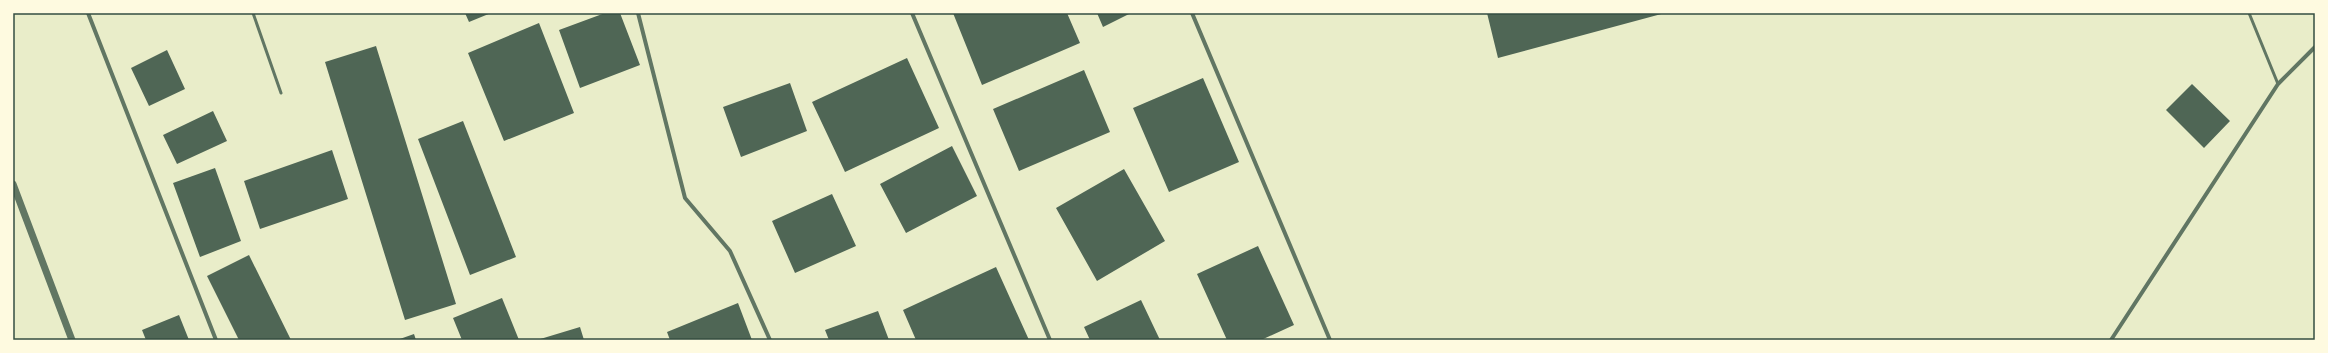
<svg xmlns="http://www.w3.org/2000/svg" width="2328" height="353" viewBox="0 0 2328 353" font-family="Jost,sans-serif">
	<rect width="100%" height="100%" fill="#e9edc9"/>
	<path fill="#4f6655" d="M465,13h26l-22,9z
		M605,13h15l20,52 -60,23 -21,-58z
		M953,13h114l13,30 -98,42z
		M1097,13h34l-28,14z
		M1487,13h178l-167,45z
		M539,23l35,90 -70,28 -36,-88z
		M376,46l80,258 -51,16 -80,-258z
		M167,50l18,39 -36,17 -18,-38z
		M907,58l32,70 -94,44 -33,-70z
		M1084,70l26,62 -91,39 -26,-62z
		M1203,78l36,84 -70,30 -36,-84z
		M790,83l17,48 -66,26 -18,-50z
		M2192,84l38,37 -26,27 -38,-38z
		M213,111l14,30 -50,23 -14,-29z
		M463,121l53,136 -46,18 -52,-136z
		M952,146l25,50 -71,37 -26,-49z
		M332,150l16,49 -88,30 -16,-48z
		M215,168l26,73 -41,16 -27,-74z
		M1124,169l41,72 -68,40 -41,-73z
		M832,194l24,52 -61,27 -23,-52z
		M1258,246l36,79 -33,15h-34l-30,-66z
		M249,255l42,85h-52l-32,-64z
		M996,267l33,73h-113l-13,-30z
		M502,298l17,42h-57l-9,-22z
		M1141,300l19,40h-70l-6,-13z
		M738,303l14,37h-82l-3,-8z
		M878,311l11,29h-60l-4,-10z
		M179,315l10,25h-43l-4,-10z
		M580,327l4,13h-47z
		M414,334l2,6h-19z"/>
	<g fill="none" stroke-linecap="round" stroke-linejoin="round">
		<path stroke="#617663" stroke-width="3" d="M253,13l28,80
			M2249,13l29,71"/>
		<path stroke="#617663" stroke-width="4" d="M88,13l128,327
			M638,13l47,185 45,53 40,89
			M912,13l138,327
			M1192,13l138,327
			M2111,340l167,-256 37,-37"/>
		<path stroke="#617663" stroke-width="7" d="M13,184l59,156"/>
	</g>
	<rect width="2328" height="353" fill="none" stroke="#fefae0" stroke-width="28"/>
	<rect x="14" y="14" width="2300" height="325" fill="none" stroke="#344e41" stroke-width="1.5"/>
</svg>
